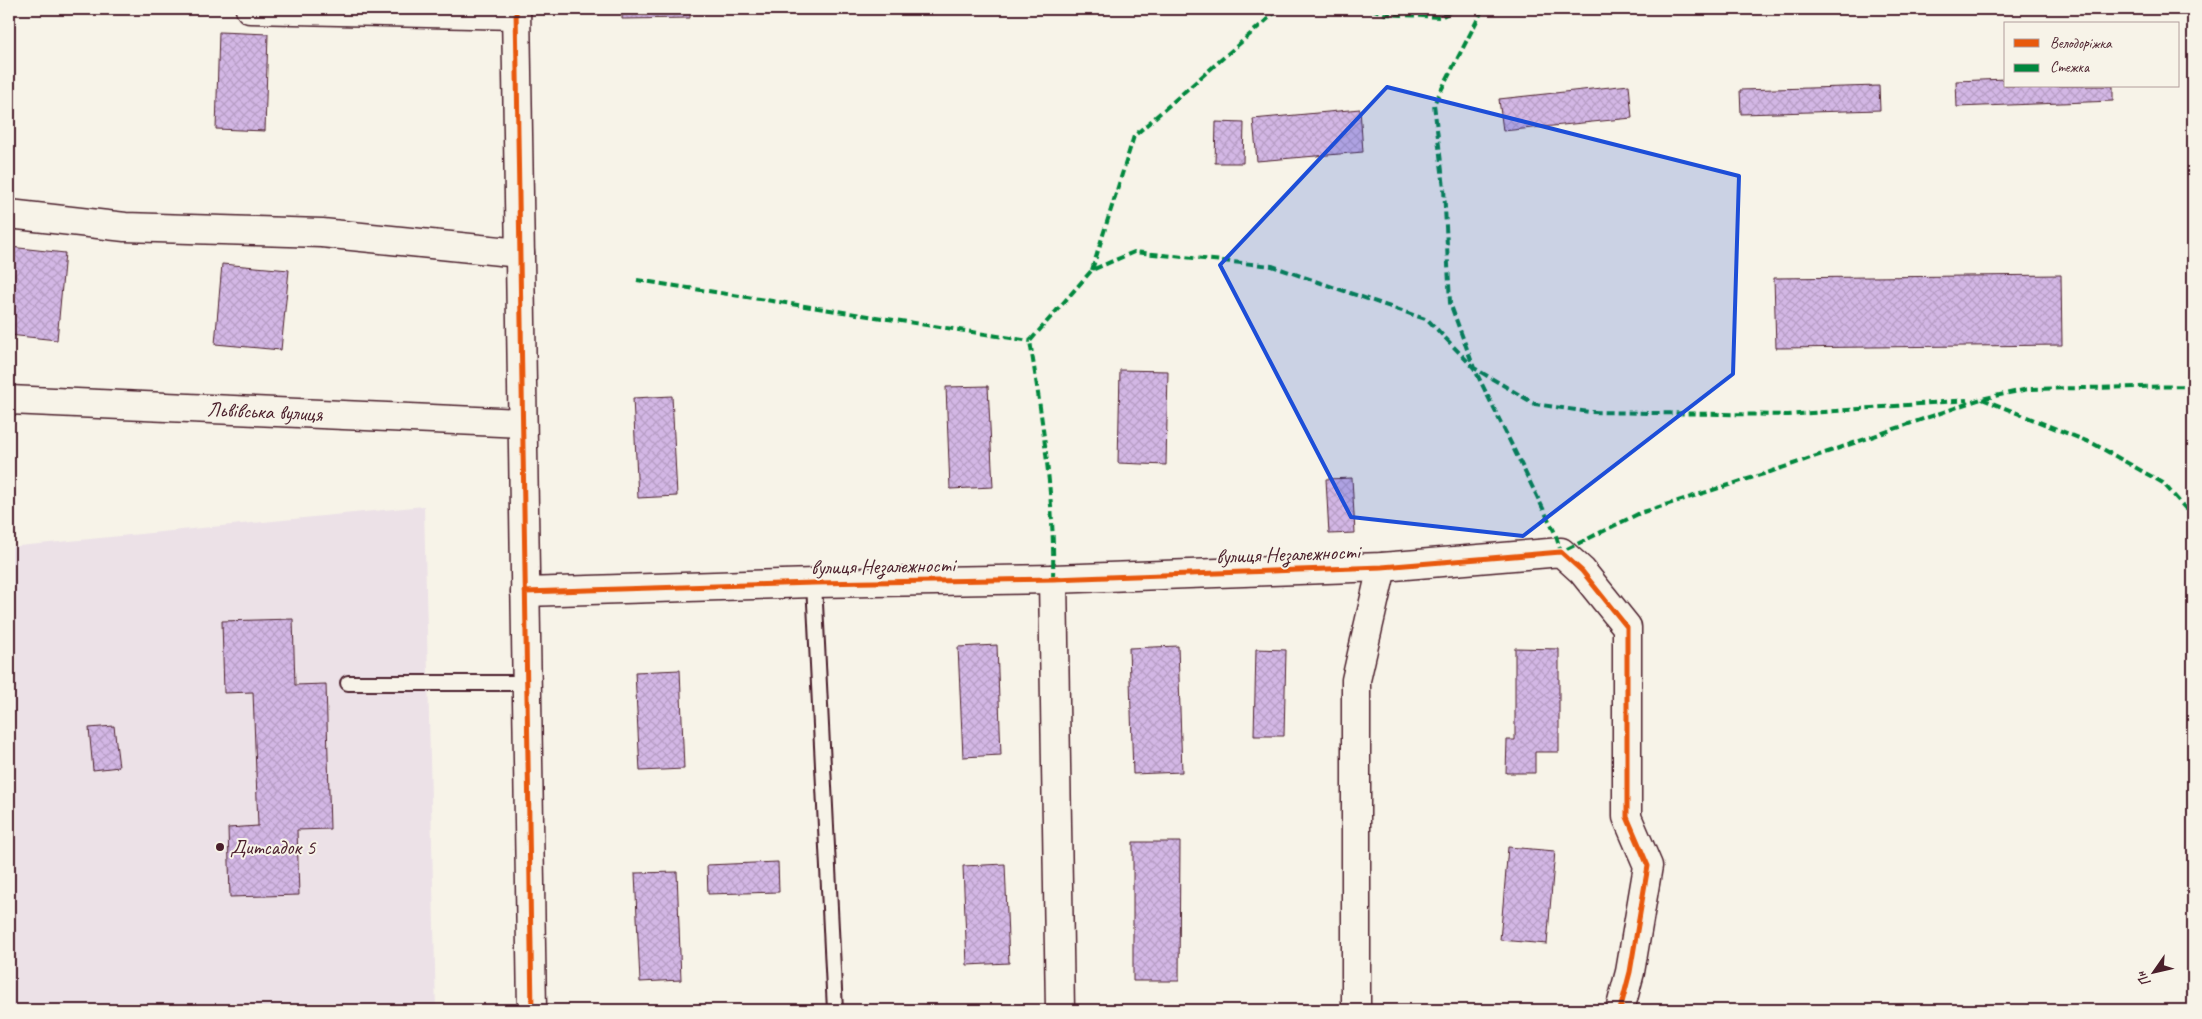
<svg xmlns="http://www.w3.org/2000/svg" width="2202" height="1019" viewBox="0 0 2202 1019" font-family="Caveat,sans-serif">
	<defs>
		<pattern id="building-cross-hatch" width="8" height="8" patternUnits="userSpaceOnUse" patternTransform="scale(1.25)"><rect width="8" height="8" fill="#d3b7e5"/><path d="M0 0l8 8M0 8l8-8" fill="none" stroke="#b79dc5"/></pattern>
	</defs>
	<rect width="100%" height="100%" fill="#f7f3e8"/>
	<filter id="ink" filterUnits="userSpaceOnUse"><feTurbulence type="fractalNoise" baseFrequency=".02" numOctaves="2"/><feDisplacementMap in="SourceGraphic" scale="10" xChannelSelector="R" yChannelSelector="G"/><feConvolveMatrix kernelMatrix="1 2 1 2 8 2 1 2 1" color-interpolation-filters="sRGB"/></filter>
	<g filter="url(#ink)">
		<path fill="#ece1e7" d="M424,506l12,504h-427v-463z"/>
		<path fill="url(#building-cross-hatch)" stroke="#4a1f2b" d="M622,9h68v9l-68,1z
			M219,32l49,2 -3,97 -49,-2z
			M2006,79v7h107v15l-156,6 -1,-26z
			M1629,85l3,33 -129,13 -4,-32z
			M1879,86l1,24 -139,4 -1,-24z
			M1360,109l3,43 -106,9 -4,-42z
			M1216,122l28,1 -1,40h-28z
			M10,247l55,6 -8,87 -48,-5z
			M222,264l67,6 -8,80 -66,-6z
			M2061,275l1,70 -286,3 -2,-70z
			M1120,370l48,1 -2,94 -48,-2z
			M988,386l5,101 -43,2 -4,-102z
			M672,396l5,100 -39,2 -5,-100z
			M1352,478l3,55 -26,1 -3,-55z
			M293,619l2,66 31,-1 4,145 -33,1 2,65 -69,2 -2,-69 30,-2 -5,-134 -29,1 -2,-72z
			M997,645l4,110 -38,2 -5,-110z
			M1178,646l4,126 -49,2 -4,-126z
			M1515,648l44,1v103h-24v21h-29l1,-33h8z
			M1256,649l30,1 -2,86h-30z
			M680,670l4,99 -44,2 -5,-99z
			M114,726l5,41 -26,3 -4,-42z
			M1133,842h47l-1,139h-46z
			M1508,847l47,4 -8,93 -47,-4z
			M778,862l1,30 -71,2 -1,-29z
			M1005,864l4,99 -42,2 -4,-99z
			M677,872l4,108 -41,2 -5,-109z"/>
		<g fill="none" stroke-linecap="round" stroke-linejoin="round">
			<defs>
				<path id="lane" d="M814,583l21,427
					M348,683h179"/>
				<g id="street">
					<path d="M250,9l266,6"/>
					<path d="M516,9l16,1001"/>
					<path d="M9,214l116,13 197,6 198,20"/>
					<path id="s1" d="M9,400l513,23"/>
					<path d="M1053,579l7,431"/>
					<path d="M525,592l289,-9 239,-4 329,-12 179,-15 21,19 45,56v190l21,49 -18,106 -10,38"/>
					<path d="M1356,1008v-328l26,-113"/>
				</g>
			</defs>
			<use href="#lane" stroke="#4a1f2b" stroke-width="18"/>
			<use href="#street" stroke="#4a1f2b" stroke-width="31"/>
			<use href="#lane" stroke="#f7f3e8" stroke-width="14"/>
			<use href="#street" stroke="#f7f3e8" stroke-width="28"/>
			<path stroke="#00873e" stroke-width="4" stroke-dasharray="8 4" stroke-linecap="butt" d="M1372,9l13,5 56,3 14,-8
				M1483,9l-49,95 10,84 6,115 24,65 61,36 54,8 199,3 179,-15
				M1092,270l42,-134 145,-127
				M637,280l393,61
				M1982,399l112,45 69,39 30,34
				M1053,579c2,-77 -11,-161 -23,-238l62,-71 42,-18 138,14 156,54 46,48 81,165 6,19 79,-39 130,-41 211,-73 47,-10 165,-3"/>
			<defs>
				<path id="cycleway" d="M516,9l16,1001
					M525,592l289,-9 239,-4 329,-12 179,-15 21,19 45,56v190l21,49 -18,106 -10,38"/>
			</defs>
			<use href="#cycleway" stroke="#f7f3e8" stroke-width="8"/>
			<use href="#cycleway" stroke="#e8590c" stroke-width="5"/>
		</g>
	</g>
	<path fill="#1d4ed8" fill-opacity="0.2" stroke="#1d4ed8" stroke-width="4" stroke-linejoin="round" d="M1387,87l352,89 -6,198 -210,162 -172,-19 -131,-252z"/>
	<circle fill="#4a1f2b" stroke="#f7f3e8" stroke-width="2" cx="220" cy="847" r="5"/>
	<g text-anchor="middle" stroke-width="4" stroke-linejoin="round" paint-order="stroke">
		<g font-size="21" fill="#4a1f2b" stroke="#f7f3e8">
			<text dy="7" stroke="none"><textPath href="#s1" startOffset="256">Львівська вулиця</textPath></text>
			<text transform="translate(1288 554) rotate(-2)" y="7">вулиця Незалежності</text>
			<text transform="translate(883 566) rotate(-1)" y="7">вулиця Незалежності</text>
		</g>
		<g font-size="21" fill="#4a1f2b" stroke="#f7f3e8" text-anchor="start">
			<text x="230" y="854">Дитсадок 5</text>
		</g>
	</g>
	<rect width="2202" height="1019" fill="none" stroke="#f7f3e8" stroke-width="30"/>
	<rect x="15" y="15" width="2172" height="989" fill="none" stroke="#4a1f2b" stroke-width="2" filter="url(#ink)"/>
	<rect x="2004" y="22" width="175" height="65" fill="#f7f3e8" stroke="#b29e9c"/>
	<rect x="2014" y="39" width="25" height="8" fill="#e8590c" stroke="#b29e9c"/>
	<text x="2050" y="48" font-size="15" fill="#4a1f2b">Велодоріжка</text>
	<rect x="2014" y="64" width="25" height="8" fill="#00873e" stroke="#b29e9c"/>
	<text x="2050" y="72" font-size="15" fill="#4a1f2b">Стежка</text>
	<g transform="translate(2154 972) rotate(236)" stroke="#f7f3e8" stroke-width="4" paint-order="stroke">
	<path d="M0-4L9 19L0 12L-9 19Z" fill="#4a1f2b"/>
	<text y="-8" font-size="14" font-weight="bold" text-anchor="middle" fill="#4a1f2b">Пн</text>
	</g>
</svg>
